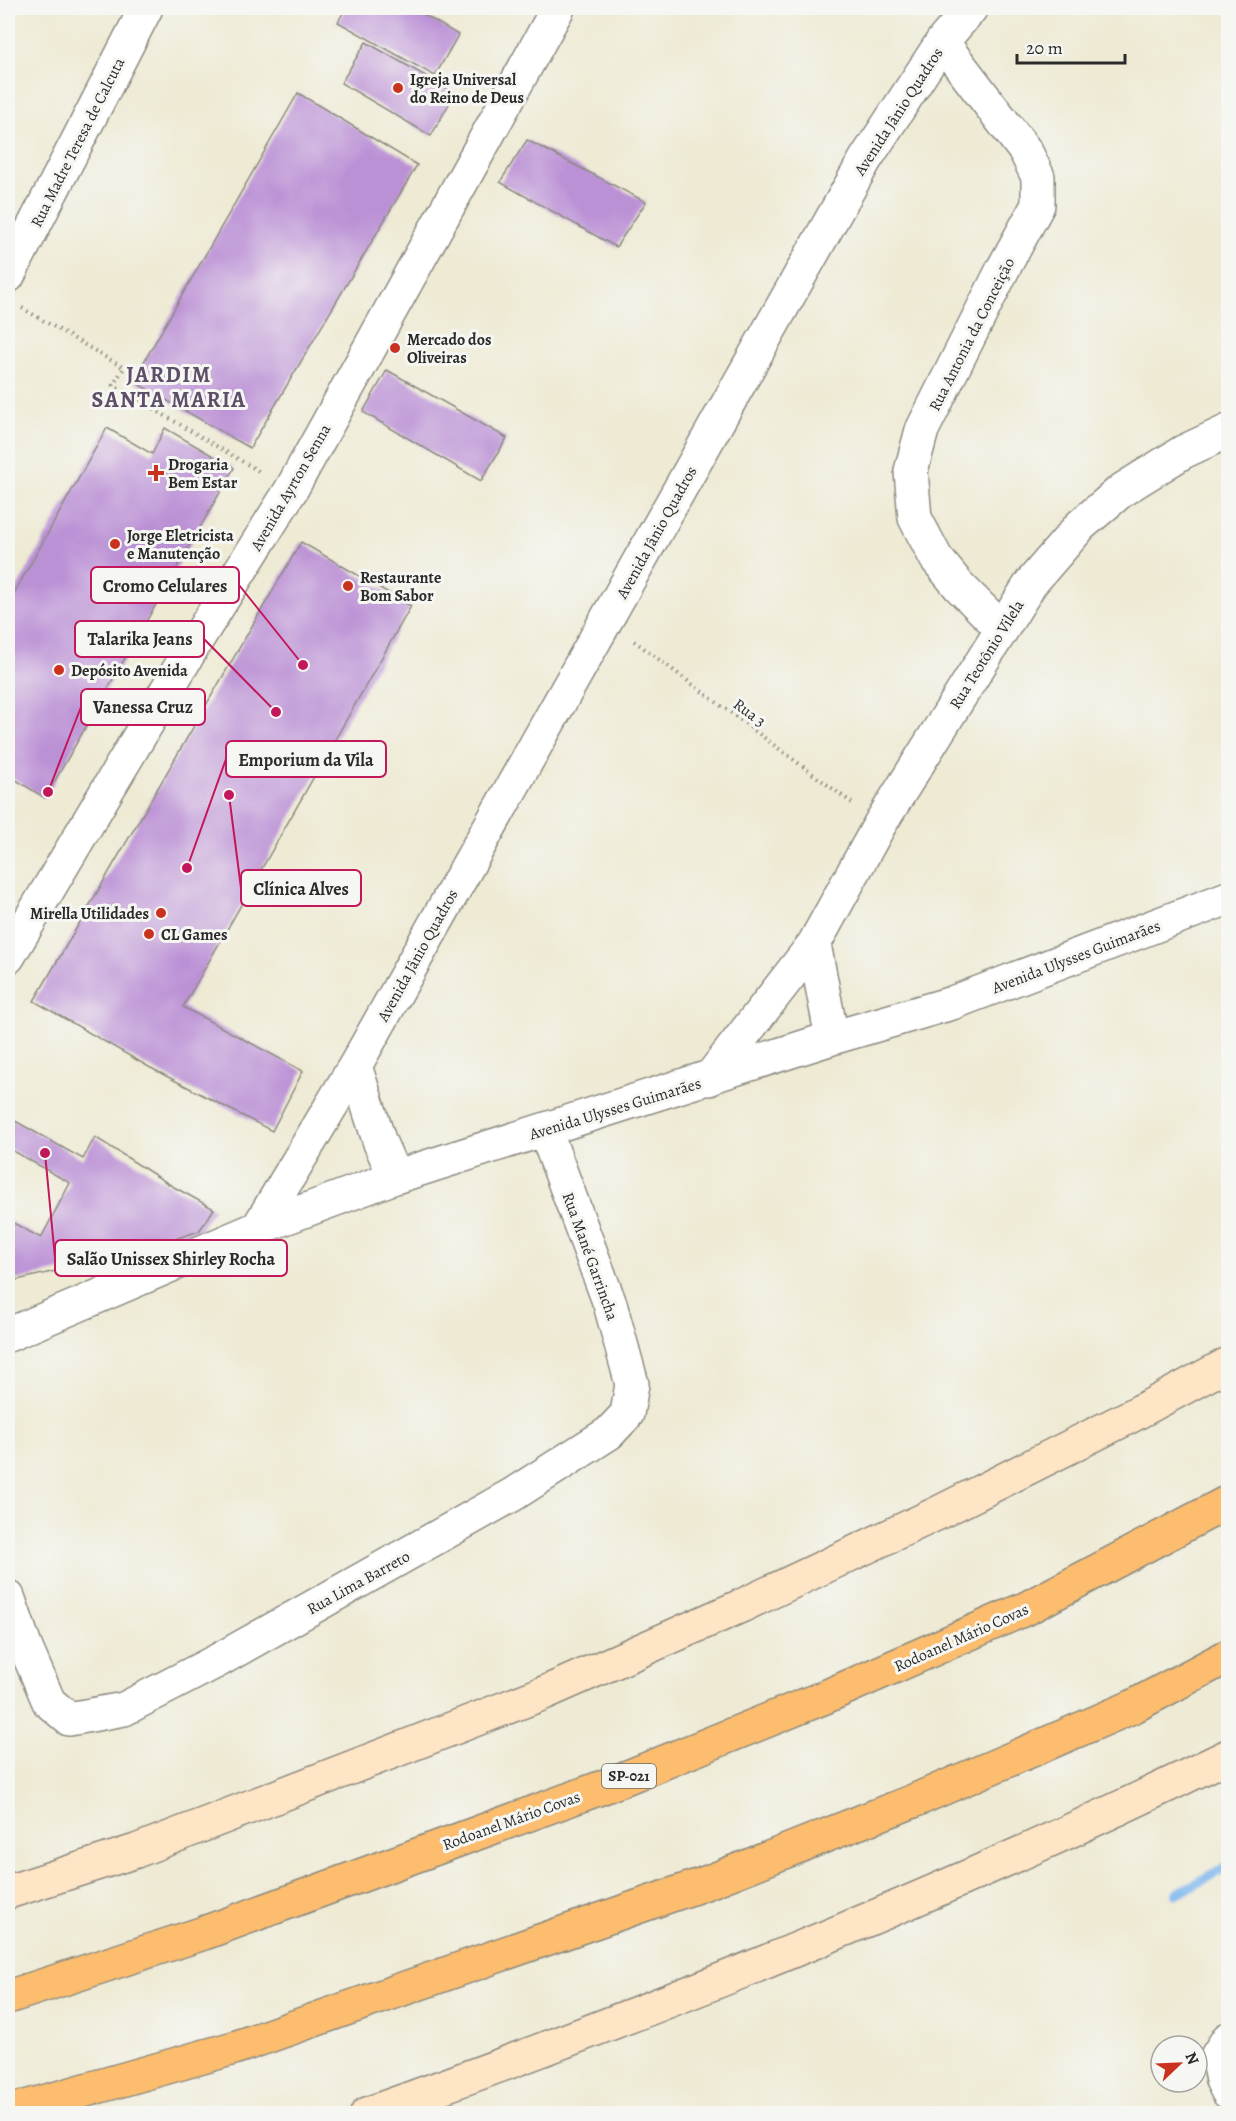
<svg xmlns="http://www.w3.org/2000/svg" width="1236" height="2121" viewBox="0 0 1236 2121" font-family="Alegreya,serif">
	<rect width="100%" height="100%" fill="#f6f6f2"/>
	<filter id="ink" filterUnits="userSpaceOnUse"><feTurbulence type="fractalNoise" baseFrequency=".0167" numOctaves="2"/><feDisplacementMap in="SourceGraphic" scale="12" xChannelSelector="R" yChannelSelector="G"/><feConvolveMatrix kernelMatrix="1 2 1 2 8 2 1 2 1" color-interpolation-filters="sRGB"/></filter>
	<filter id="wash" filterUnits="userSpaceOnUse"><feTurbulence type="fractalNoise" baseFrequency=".008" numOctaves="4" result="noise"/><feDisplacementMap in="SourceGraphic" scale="24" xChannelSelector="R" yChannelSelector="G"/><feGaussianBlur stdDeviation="1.35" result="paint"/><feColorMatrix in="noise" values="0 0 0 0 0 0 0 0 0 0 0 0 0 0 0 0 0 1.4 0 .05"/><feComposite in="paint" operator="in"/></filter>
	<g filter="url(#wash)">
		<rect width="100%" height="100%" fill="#eeead4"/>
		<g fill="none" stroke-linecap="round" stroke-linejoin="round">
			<path stroke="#7eb6ee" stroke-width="10" d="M1177,1894l51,-28"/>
		</g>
		<g id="blocks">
			<path fill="#bb91d6" d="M346,8h67l45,27 -23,41 -97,-54z
				M366,42l89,51 -24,43 -90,-53z
				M298,93l119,72 -167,283 -117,-67z
				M527,140l119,62 -30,45 -116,-65z
				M387,370l120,68 -26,43 -118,-69z
				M107,428l45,26 13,-26 69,40 -189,330 -37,-23v-171z
				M301,542l110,64 -228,401 120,64 -31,60 -123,-64 -115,-66z
				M8,1117l75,42 12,-22 77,49 42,23 -15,22 -74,24 -108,25 -9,-5v-55l33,18 29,-55 -62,-35z"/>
		</g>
	</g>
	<g filter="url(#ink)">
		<use href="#blocks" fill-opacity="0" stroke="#8c8a80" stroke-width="1.5"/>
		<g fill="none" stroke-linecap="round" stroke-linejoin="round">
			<defs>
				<path id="street" d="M942,42l84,110 12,25v28l-35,64 -81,161 -11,41 4,47 21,40 23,28 43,43
					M8,276l138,-268
					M814,944l18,94
					M8,957l185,-311 98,-156 267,-482
					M355,1066l25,77 15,34
					M709,1079l105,-135 66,-120 151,-241 50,-58 41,-35 61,-38 45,-21
					M258,1228l97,-162 510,-906 77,-118 29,-34
					M8,1335l250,-107 137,-51 437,-139 120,-35 276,-105
					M8,1597l17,49 24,56 20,17 55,-10 93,-48 295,-166 97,-62 18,-19 5,-30 -22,-80 -65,-174
					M1228,2039l-11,17 5,24 6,12"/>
				<path id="secondary" d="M8,1892l128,-41 408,-158 197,-87 195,-92 193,-97 99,-53
					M367,2114c293,-105 582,-221 861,-358"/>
				<path id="highway" d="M8,1997l196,-64 399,-146 222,-90 202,-89 201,-106
					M8,2112l226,-64 469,-164 208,-82 221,-95 96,-51"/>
			</defs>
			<use href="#street" stroke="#8c8a80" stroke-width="36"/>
			<use href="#secondary" stroke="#8c8a80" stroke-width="36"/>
			<use href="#highway" stroke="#8c8a80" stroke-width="36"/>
			<path stroke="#8c8a80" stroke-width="4" stroke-dasharray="1.5 4.5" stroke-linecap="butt" d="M22,308l102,60 -11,17 149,88
				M634,641l218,162"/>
			<use href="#street" stroke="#fff" stroke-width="33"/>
			<use href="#secondary" stroke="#fee5c5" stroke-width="33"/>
			<use href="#highway" stroke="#fcbd6e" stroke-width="33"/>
		</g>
	</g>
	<g fill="#c8321e" stroke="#f6f6f2" stroke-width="2">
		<circle cx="398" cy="88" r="6"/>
		<circle cx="395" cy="348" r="6"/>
		<path d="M153 464h6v6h6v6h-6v6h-6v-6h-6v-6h6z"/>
		<circle cx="115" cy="544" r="6"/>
		<circle cx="348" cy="586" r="6"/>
		<circle cx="59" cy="670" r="6"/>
		<circle cx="161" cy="913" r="6"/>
		<circle cx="149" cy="934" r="6"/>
	</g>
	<g text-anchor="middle" stroke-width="6" stroke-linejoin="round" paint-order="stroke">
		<rect fill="#f6f6f2" stroke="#686867" stroke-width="1.5" x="602" y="1764" width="54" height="24" rx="4.5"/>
		<g font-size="15" font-weight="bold" fill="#2b2b2b">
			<text x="629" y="1781">SP-021</text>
		</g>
		<g font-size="16" font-weight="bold" fill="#2b2b2b" stroke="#f6f6f2" text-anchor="start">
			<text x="410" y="85">Igreja Universal<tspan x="410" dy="18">do Reino de Deus</tspan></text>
			<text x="407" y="345">Mercado dos<tspan x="407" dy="18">Oliveiras</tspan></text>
			<text x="168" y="470">Drogaria<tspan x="168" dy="18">Bem Estar</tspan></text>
			<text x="127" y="541">Jorge Eletricista<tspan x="127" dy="18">e Manutenção</tspan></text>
			<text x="360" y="583">Restaurante<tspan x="360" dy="18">Bom Sabor</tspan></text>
			<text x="71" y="676">Depósito Avenida</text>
			<text x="149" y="919" text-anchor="end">Mirella Utilidades</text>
			<text x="161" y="940">CL Games</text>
		</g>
		<g font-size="16" fill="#2b2b2b" stroke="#f6f6f2">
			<text transform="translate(898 111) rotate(-57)" y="6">Avenida Jânio Quadros</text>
			<text transform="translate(77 142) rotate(-63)" y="6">Rua Madre Teresa de Calcuta</text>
			<text transform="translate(971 334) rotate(-63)" y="6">Rua Antonia da Conceição</text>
			<text transform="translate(290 487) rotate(-60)" y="6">Avenida Ayrton Senna</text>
			<text transform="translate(656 532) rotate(-61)" y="6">Avenida Jânio Quadros</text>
			<text transform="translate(986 654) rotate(-58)" y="6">Rua Teotônio Vilela</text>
			<text transform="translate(750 712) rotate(37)" y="6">Rua 3</text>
			<text transform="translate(417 955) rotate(-61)" y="6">Avenida Jânio Quadros</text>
			<text transform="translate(1076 956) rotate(-21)" y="6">Avenida Ulysses Guimarães</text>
			<text transform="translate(615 1108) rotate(-17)" y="6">Avenida Ulysses Guimarães</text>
			<text transform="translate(591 1256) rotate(70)" y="6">Rua Mané Garrincha</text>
			<text transform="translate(358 1582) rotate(-29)" y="6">Rua Lima Barreto</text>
			<text transform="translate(961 1637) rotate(-24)" y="6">Rodoanel Mário Covas</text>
			<text transform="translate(511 1820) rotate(-20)" y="6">Rodoanel Mário Covas</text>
		</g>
		<g font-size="22" font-weight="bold" letter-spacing="1.5" fill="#5d4f67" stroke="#f6f6f2">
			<text x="169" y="382">JARDIM<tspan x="169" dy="25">SANTA MARIA</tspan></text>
		</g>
	</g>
	<path fill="none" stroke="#c2185b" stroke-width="2" d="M303 665L239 585M276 712L204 639M48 792L81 707M187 868L226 759M229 795L241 888M45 1153L55 1258"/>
	<g fill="#c2185b" stroke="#f6f6f2" stroke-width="2">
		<circle cx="303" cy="665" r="6"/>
		<circle cx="276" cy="712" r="6"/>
		<circle cx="48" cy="792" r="6"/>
		<circle cx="187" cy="868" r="6"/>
		<circle cx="229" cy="795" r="6"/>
		<circle cx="45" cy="1153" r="6"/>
	</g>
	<g fill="#f6f6f2" stroke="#c2185b" stroke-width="2">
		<rect x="91" y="567" width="148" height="36" rx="6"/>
		<rect x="75" y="621" width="129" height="36" rx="6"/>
		<rect x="81" y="689" width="124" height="36" rx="6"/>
		<rect x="226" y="741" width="160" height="36" rx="6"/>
		<rect x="241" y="870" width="120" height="36" rx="6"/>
		<rect x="55" y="1240" width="232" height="36" rx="6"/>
	</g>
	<g font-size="18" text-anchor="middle" font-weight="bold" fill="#2b2b2b">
		<text x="165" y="592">Cromo Celulares</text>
		<text x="140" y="645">Talarika Jeans</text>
		<text x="143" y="713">Vanessa Cruz</text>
		<text x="306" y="766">Emporium da Vila</text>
		<text x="301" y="895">Clínica Alves</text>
		<text x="171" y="1265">Salão Unissex Shirley Rocha</text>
	</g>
	<rect width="1236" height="2121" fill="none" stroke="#f6f6f2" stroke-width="30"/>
	<g transform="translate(1179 2064) rotate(67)"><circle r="28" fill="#f6f6f2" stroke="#a5a5a2" stroke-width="1.5"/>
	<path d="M0-4.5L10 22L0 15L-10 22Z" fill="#c8321e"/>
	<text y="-9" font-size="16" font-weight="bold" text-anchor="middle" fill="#2b2b2b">N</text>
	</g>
	<path d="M1017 54v9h108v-9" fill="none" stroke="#2b2b2b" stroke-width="3"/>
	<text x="1026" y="54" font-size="18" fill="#2b2b2b" stroke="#f6f6f2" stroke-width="4.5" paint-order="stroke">20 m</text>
</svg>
